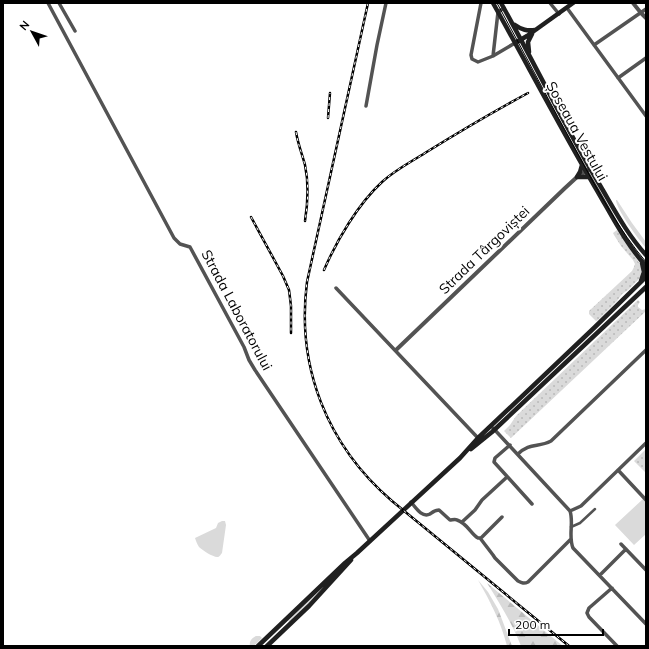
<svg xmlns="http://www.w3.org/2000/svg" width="649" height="649" viewBox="0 0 649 649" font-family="Mulish,sans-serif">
	<defs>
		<pattern id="forest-firs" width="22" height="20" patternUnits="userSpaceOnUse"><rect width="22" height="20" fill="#dadada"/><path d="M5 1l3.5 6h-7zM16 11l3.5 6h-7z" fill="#b9b9b9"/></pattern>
		<pattern id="park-dots" width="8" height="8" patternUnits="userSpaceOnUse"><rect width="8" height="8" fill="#dadada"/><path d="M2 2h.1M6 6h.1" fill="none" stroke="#b9b9b9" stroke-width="1.8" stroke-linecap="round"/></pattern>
	</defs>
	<rect width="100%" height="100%" fill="#fff"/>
	<path fill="#dadada" d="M616,200h1l15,23 14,19v6c-7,-8 -30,-39 -30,-48z
		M643,499l3,3v32l-12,11 -19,-20z
		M222,521h3l1,4 -4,28c-2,2 -2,4 -5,4 -4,0 -15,-7 -18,-10 -2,-3 -3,-6 -4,-9l21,-10 2,-5z
		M336,576l-46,46 -2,-1 15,-15z
		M256,636h4l2,2 -8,8h-4c-1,-5 2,-8 6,-10z"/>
	<path fill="url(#forest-firs)" d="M478,580l10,12 10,17 14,37h-5c-6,-24 -17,-45 -29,-66z
		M487,583l71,59 5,4h-42c-9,-23 -21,-42 -34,-63z"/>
	<path fill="url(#park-dots)" d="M617,230l23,34 2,5 -1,8 -13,13 -6,4 -5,7 -19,19 -2,1 -7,-7v-3l43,-40 2,-4 1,-3 -2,-4 -12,-14 -7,-11 -1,-2z
		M638,300l2,2 -2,3v2l4,3 4,-1v2l-135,127 -7,-7 6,-6 6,-9z
		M646,449v24l-12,-12z"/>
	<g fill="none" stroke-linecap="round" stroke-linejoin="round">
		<path stroke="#535353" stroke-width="2.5" d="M571,527l9,-4 15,-14"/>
		<path stroke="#535353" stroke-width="3.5" d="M48,3l126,235 6,6 10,3 54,100 5,13 6,10 115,171
			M59,3l16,28
			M481,3l-10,52 1,4 6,3 15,-6 22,-13
			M550,3l9,11
			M567,8l79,108
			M594,45l52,-36
			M493,56l5,-44 6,-4
			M618,78l28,-20
			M366,106l11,-61 9,-42
			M336,288l142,150
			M493,428l77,83c4,12 -2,25 3,37l73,76
			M510,445l-15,13 -1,4 38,42
			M518,454c12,-12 20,-6 33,-13l95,-91
			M618,470l28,30
			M411,502c5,6 11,16 19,12 4,-3 5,-4 9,-4l11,10c2,0 5,-1 7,0 10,3 14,14 21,18h3l21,-21
			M570,511l11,-5 65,-63
			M462,522l13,-12 7,-10 25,-23
			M480,538l13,17 2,3 23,23c4,2 6,3 10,1l43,-43
			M621,544l25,26
			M600,575l26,-26
			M612,588l-23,20 -2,5 2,4 28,29"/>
		<path stroke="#535353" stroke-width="4" d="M633,3l8,10 5,5
			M396,350l168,-161 13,-12 13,-8"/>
		<path stroke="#202020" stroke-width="4.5" d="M493,3c34,61 67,124 102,184 16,27 30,56 51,79
			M501,3c33,59 62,120 97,179 15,25 28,51 48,73
			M515,25c7,5 12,6 20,5
			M515,43l12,-7 46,-33
			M529,52l-1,-10 4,-8
			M577,177l3,-5 2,-7
			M577,177h12
			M641,281l3,-9 -2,-9
			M471,449l21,-17 154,-145
			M258,646l87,-83 12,-10 103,-95 18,-20 117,-111 51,-50
			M267,646l42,-40 42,-46"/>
		<path stroke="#000" stroke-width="1" d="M497,3c28,51 54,102 82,153 20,37 40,74 67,106"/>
		<defs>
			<path id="rail" d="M368,3l-61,279c-11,85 20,163 85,219l177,145
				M328,118l2,-25
				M296,132c2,12 6,22 9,33 4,19 3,37 0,56
				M251,217l32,59 6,14 2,16v27
				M324,270c13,-30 34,-66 58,-88 13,-12 29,-20 43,-29 34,-21 68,-41 103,-60"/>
		</defs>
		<use href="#rail" stroke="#000" stroke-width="2.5"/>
		<use href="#rail" stroke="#fff" stroke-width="1" stroke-dasharray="3" stroke-linecap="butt"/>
	</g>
	<g text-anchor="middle" stroke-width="4" stroke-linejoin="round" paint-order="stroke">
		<g font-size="14" fill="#000" stroke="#fff">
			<text transform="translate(577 131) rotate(61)" y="5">Șoseaua Vestului</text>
			<text transform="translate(484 250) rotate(-44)" y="5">Strada Târgoviștei</text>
			<text transform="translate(237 310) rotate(62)" y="5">Strada Laboratorului</text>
		</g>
	</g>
	<rect width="649" height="649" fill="none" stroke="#000000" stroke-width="8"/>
	<g transform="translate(32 32) rotate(310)" stroke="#ffffff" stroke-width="3" paint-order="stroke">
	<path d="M0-3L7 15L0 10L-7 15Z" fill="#000000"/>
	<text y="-6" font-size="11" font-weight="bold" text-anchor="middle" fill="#000000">N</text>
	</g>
	<path d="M509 629v6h94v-6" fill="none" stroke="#000000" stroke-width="2"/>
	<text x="515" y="629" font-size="12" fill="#000000" stroke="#ffffff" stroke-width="3" paint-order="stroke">200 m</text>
</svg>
